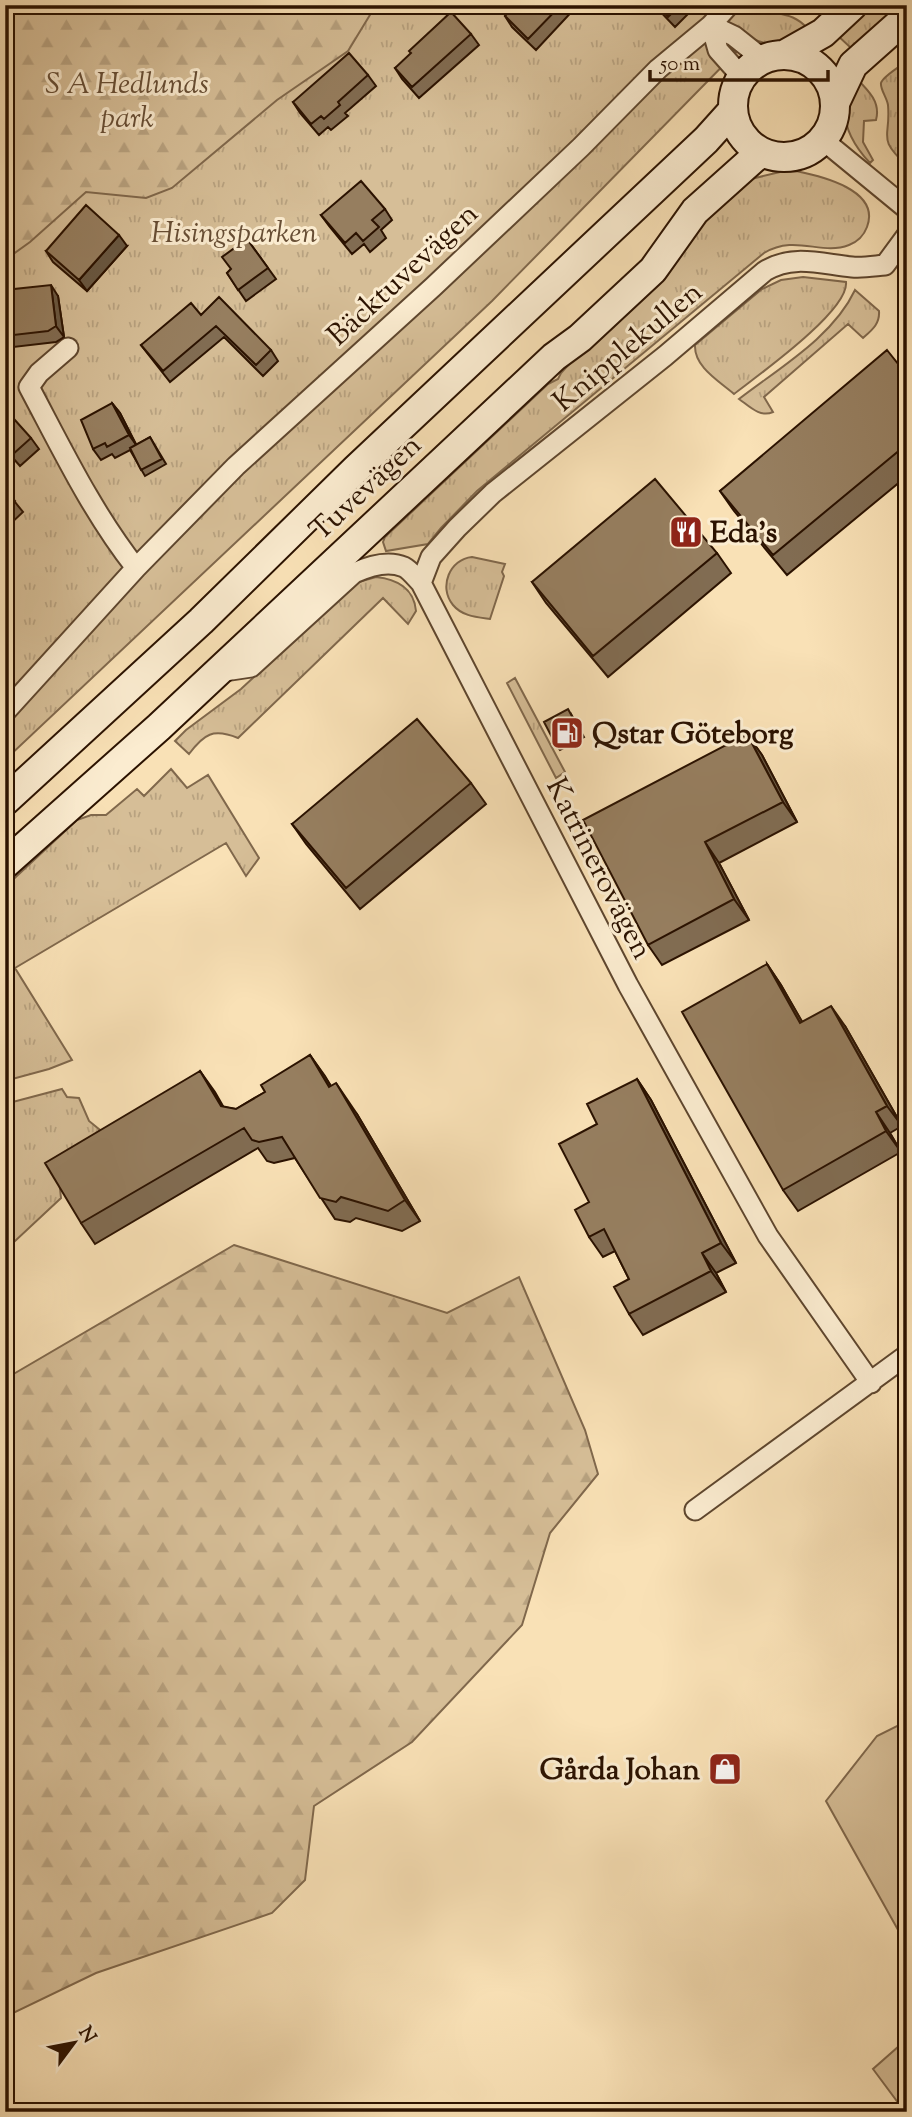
<svg xmlns="http://www.w3.org/2000/svg" width="912" height="2117" viewBox="0 0 912 2117" font-family="'Sorts Mill Goudy',serif">
	<defs>
		<pattern id="grass-tufts" width="24" height="20" patternUnits="userSpaceOnUse" patternTransform="scale(1.75)"><rect width="24" height="20" fill="#d6be97"/><path d="M3 7l-1-3M5 7V3M7 7l1-3M15 17l-1-3M17 17v-4M19 17l1-3" fill="none" stroke="#b8a280"/></pattern>
		<pattern id="forest-firs" width="22" height="20" patternUnits="userSpaceOnUse" patternTransform="scale(1.75)"><rect width="22" height="20" fill="#d6be97"/><path d="M5 1l3.5 6h-7zM16 11l3.5 6h-7z" fill="#b8a280"/></pattern>
	</defs>
	<rect width="100%" height="100%" fill="#f9e1b6"/>
	<filter id="stains"><feTurbulence type="fractalNoise" baseFrequency=".00286" numOctaves="4"/><feColorMatrix values="0 0 0 0 .2 0 0 0 0 .09 0 0 0 0 .02 0 0 0 .5 -.17"/></filter>
	<radialGradient id="worn" r=".72"><stop offset=".6" stop-color="#630" stop-opacity="0"/><stop offset="1" stop-color="#630" stop-opacity=".3"/></radialGradient>
	<path fill="url(#grass-tufts)" stroke="#80684c" stroke-width="2" d="M5,5h777l-7,8c14,2 23,5 32,15 -25,14 -28,22 -57,10l-258,263 -487,459z
		M865,5h36l-49,44 -16,-15z
		M907,61v105c-31,-30 -16,-26 -19,-61 -1,-7 -8,-16 -7,-22 2,-7 20,-17 26,-22z
		M856,78c12,12 25,24 20,42l-12,1 -1,21 10,18 -3,3c-13,-14 -26,-34 -25,-54 0,-10 7,-22 11,-31z
		M796,171c25,5 85,19 71,56 -3,8 -10,15 -18,18 -28,11 -53,-11 -85,8l-287,238 -36,37 -13,16 -42,7 -3,-9 2,-5 163,-153 10,-5 3,-6 133,-146 57,-48 29,-7z
		M803,277l43,5c3,29 -89,94 -112,112 -15,-13 -40,-27 -39,-49l67,-56 19,-9z
		M855,290l24,21c1,13 -7,19 -16,27l-15,-14 -84,73 9,15c-13,6 -24,-6 -34,-13 40,-31 94,-62 116,-109z
		M472,557l33,7 -3,8 2,4 -14,43c-14,-2 -28,-3 -37,-14 -15,-18 -3,-46 19,-48z
		M376,577c20,2 38,11 40,34l-8,13 -25,-26 -145,140c-25,-10 -34,-4 -49,16l-14,-13 11,-11 55,-41 114,-106z
		M515,678l50,94 -9,6 -49,-95z
		M171,769l16,19 21,-13 51,83 -13,18 -20,-33 -211,125 57,92 -23,9 -44,12v-194l72,-67 14,-5h15l31,-26 7,7z
		M62,1089l5,8 12,1 10,23 11,9 -41,50 2,18 -47,44 -9,-14v-124z"/>
	<path fill="url(#forest-firs)" stroke="#80684c" stroke-width="2" d="M5,5h371l-28,46 -71,49 -105,88 -26,10 -60,-6 -56,50 -25,18z
		M234,1245l213,68 72,-36 66,153 13,44 -48,59 -28,92 -110,117 -98,64 -9,74 -33,33 -176,60 -91,44v-638z"/>
	<path fill="#d6be97" stroke="#80684c" stroke-width="2" d="M907,1721v225l-81,-145 51,-65z
		M907,2039v73h-2l-32,-43z"/>
	<g fill="none" stroke-linecap="round" stroke-linejoin="round">
		<defs>
			<path id="street" d="M711,25l23,11 29,23
				M711,25l7,25 24,27
				M823,140l84,69
				M68,348l-29,25 -10,14c33,62 63,125 107,181
				M421,583l10,-26 26,-29 36,-35 172,-137 100,-85c28,-17 56,-7 87,-4 11,1 22,-1 33,-2l22,-30
				M218,672l33,-5 103,-94c15,-7 34,-13 50,-6 6,3 12,11 17,16l207,402 140,251 103,147
				M5,712l131,-144 100,-102 197,-179 148,-140 77,-78 53,-44 18,-20
				M695,1510l212,-155"/>
			<path id="secondary" d="M784,55l39,-22 30,-28
				M733 106a51 51 0 1 1 102 0a51 51 0 1 1-102 0Z
				M835,103l18,-38 54,-48
				M5,801l196,-180 155,-152 350,-329 27,-30
				M5,864l154,-137 395,-370 26,-19 73,-68 42,-59 66,-59"/>
		</defs>
		<use href="#street" stroke="#5e462e" stroke-width="23"/>
		<use href="#secondary" stroke="#2b1200" stroke-width="32"/>
		<use href="#street" stroke="#fbecd0" stroke-width="19"/>
		<use href="#secondary" stroke="#fbecd0" stroke-width="28"/>
	</g>
	<path fill="#816c52" stroke="#2b1200" stroke-width="2" d="M515,5h63l-42,45 -24,-23 -7,-11z
		M654,5h36l3,4 -18,18z
		M471,34l8,11 -60,53 -17,-19 -7,-11z
		M368,75l8,11 -31,27 3,3 -17,14 -3,-3 -9,8 -19,-22 -7,-11z
		M385,209l7,11 -11,10 5,8 -16,14 -6,-8 -12,10 -23,-28 -8,-11z
		M247,239l29,40 -30,22 -19,-28 4,-4z
		M127,246l-40,45 -34,-29 -7,-11z
		M5,290l53,6 6,41 -8,5 -51,6z
		M201,315l70,35 7,11 -15,15 -39,-39 -54,45 -29,-37z
		M907,362v114l-120,99 -53,-64 -14,-20 179,-126z
		M112,403l8,10 16,32 14,-8 16,27 -21,12 -15,-26 -15,8 -3,-4 -11,6 -8,-11z
		M5,427l26,11 8,11 -19,17 -15,-17z
		M5,479l6,9 -4,4 16,20 -18,17z
		M717,553l14,20 -123,104 -62,-74 -14,-21z
		M5,647l8,9 -8,7z
		M571,714l13,23 -24,13 -4,-5z
		M747,734l15,21 35,67 -78,41 30,57 -87,45 -14,-20z
		M471,783l15,21 -126,105 -54,-65 -14,-20z
		M767,964l14,21 21,37 43,4 57,100 -12,7 11,19 -103,59 -15,-21z
		M310,1055l21,31 26,28 63,107 -18,10 -46,-13 -6,4 -15,-3 -40,-61 -21,5 -7,-2 -9,-13 -163,96 -14,-21 119,-152 23,36 13,2 29,-17z
		M637,1079l14,21 85,163 -20,10 10,19 -83,43 -14,-21v-35l-14,-28 -12,6 -14,-20v-35l8,-78z
		M5,1316l7,11 -7,4z"/>
	<path fill="#695842" stroke="#2b1200" stroke-width="2" d="M119,235l8,11 -40,45 -8,-11z
		M51,285l7,11 6,41 -8,-11z
		M112,403l8,10 17,33 -8,-11z
		M747,734l15,21 35,67 -14,-20z
		M705,842l14,21 30,57 -15,-21z
		M767,964l14,21 34,59 -15,-21z
		M831,1006l14,20 57,100 -15,-20z
		M310,1055l15,21 19,32 -15,-21z
		M200,1071l15,21 20,35 -14,-21z
		M637,1079l14,21 85,163 -15,-20z
		M336,1083l21,31 63,107 -15,-21z
		M876,1112l14,21 11,19 -15,-21z
		M702,1253l14,20 10,19 -15,-21z"/>
	<path fill="#967e5f" stroke="#2b1200" stroke-width="2" d="M515,5h46l-33,34 -23,-23z
		M657,5h23l-12,12z
		M451,12l20,22 -59,53 -17,-19 16,-15 -2,-2z
		M349,53l19,22 -30,27 2,3 -16,14 -3,-3 -10,8 -18,-22z
		M361,181l24,28 -13,11 7,7 -16,14 -7,-8 -11,10 -24,-28z
		M86,205l33,30 -40,45 -33,-29z
		M247,239l21,29 -30,22 -11,-17 4,-4 -9,-12z
		M51,285l5,41 -8,5 -43,5v-46z
		M219,297l52,53 -15,15 -40,-39 -53,45 -22,-26 50,-42 10,12z
		M887,350l12,15 8,-3v82l-134,111 -53,-64z
		M112,403l17,32 -22,12 -2,-4 -12,6 -12,-29z
		M14,419l17,19 -19,17 -7,-8v-20z
		M150,437l12,22 -21,11 -11,-22z
		M655,479l62,74 -124,103 -61,-74z
		M5,490l10,11 -10,9z
		M568,709l12,22 -24,14 -12,-23z
		M417,719l54,64 -125,105 -54,-64z
		M747,734l36,68 -78,40 29,57 -86,46 -65,-125z
		M767,964l33,59 31,-17 56,100 -11,6 10,19 -103,59 -101,-178z
		M310,1055l19,32 7,-4 6,10 63,107 -17,11 -47,-14 -5,5 -16,-4 -38,-61 -23,5 -7,-2 -8,-12 -163,95 -36,-60 155,-92 21,35 15,3 29,-17 -4,-7z
		M637,1079l84,164 -19,10 9,18 -82,43 -15,-27 15,-8 -25,-50 -15,8 -14,-27 14,-8 -30,-58 38,-20 -10,-20z
		M907,1199v9l-4,-6z"/>
	<defs>
		<symbol id="restaurant-square" viewBox="-11 -11 22 22"><rect x="-9" y="-9" width="18" height="18" rx="4" fill="#8f2418" stroke="#fbecd0"/><path d="M-5-6h1v4h1v-4h1v4h1v-4h1v5L-1.5 .5V6h-2V.5L-5-1ZM5-6V6H3V1.5H1.5Q1.5-4 5-6Z" fill="#fff"/></symbol>
		<symbol id="fuel-square" viewBox="-11 -11 22 22"><rect x="-9" y="-9" width="18" height="18" rx="4" fill="#8f2418" stroke="#fbecd0"/><path d="M-5.5-6h7V0h2V4h1.3V-2.5L3-4.5l.8-.8L6-3V5H2.5V1h-1V6h-7ZM-4.2-4.7v3.2H.2V-4.7Z" fill="#fff"/></symbol>
		<symbol id="shop-square" viewBox="-11 -11 22 22"><rect x="-9" y="-9" width="18" height="18" rx="4" fill="#8f2418" stroke="#fbecd0"/><path d="M-5-2.5h2.3a2.7 3.5 0 0 1 5.4 0H5L5.5 6h-11ZM-1.5-2.5h3a1.5 2.3 0 0 0-3 0Z" fill="#fff"/></symbol>
	</defs>
	<g fill-rule="evenodd">
		<use href="#restaurant-square" x="667" y="513" width="38" height="38"/>
		<use href="#fuel-square" x="548" y="714" width="38" height="38"/>
		<use href="#shop-square" x="706" y="1750" width="38" height="38"/>
	</g>
	<g text-anchor="middle" stroke-width="6" stroke-linejoin="round" paint-order="stroke">
		<g font-size="30" font-style="italic" fill="#674e35" stroke="#fbecd0">
			<text x="127" y="93">S A Hedlunds<tspan x="127" dy="34">park</tspan></text>
			<text x="234" y="242">Hisingsparken</text>
		</g>
		<g font-size="30" fill="#2b1200" stroke="#fbecd0">
			<text transform="translate(402 274) rotate(-43)" y="10">Bäcktuvevägen</text>
			<text transform="translate(627 346) rotate(-40)" y="10">Knipplekullen</text>
			<text transform="translate(365 487) rotate(-43)" y="10">Tuvevägen</text>
			<text transform="translate(600 868) rotate(63)" y="10">Katrinerovägen</text>
		</g>
		<g font-size="30" font-weight="bold" fill="#2b1200" stroke="#fbecd0" text-anchor="start">
			<text x="710" y="542">Eda's</text>
			<text x="592" y="743">Qstar Göteborg</text>
			<text x="700" y="1779" text-anchor="end">Gårda Johan</text>
		</g>
	</g>
	<rect width="912" height="2117" fill="none" stroke="#f9e1b6" stroke-width="28"/>
	<rect x="7" y="7" width="898" height="2103" fill="none" stroke="#2b1200" stroke-width="3.5"/>
	<rect x="14" y="14" width="884" height="2089" fill="none" stroke="#2b1200" stroke-width="2"/>
	<g transform="translate(74 2043) rotate(58)" stroke="#fbecd0" stroke-width="5" paint-order="stroke">
	<path d="M0-5L12 26L0 18L-12 26Z" fill="#2b1200"/>
	<text y="-10" font-size="19" font-weight="bold" text-anchor="middle" fill="#2b1200">N</text>
	</g>
	<path d="M650 70v10h178v-10" fill="none" stroke="#2b1200" stroke-width="3.5"/>
	<text x="660" y="70" font-size="21" fill="#2b1200" stroke="#fbecd0" stroke-width="5" paint-order="stroke">50 m</text>
	<rect width="100%" height="100%" filter="url(#stains)"/>
	<rect width="100%" height="100%" fill="url(#worn)"/>
</svg>
